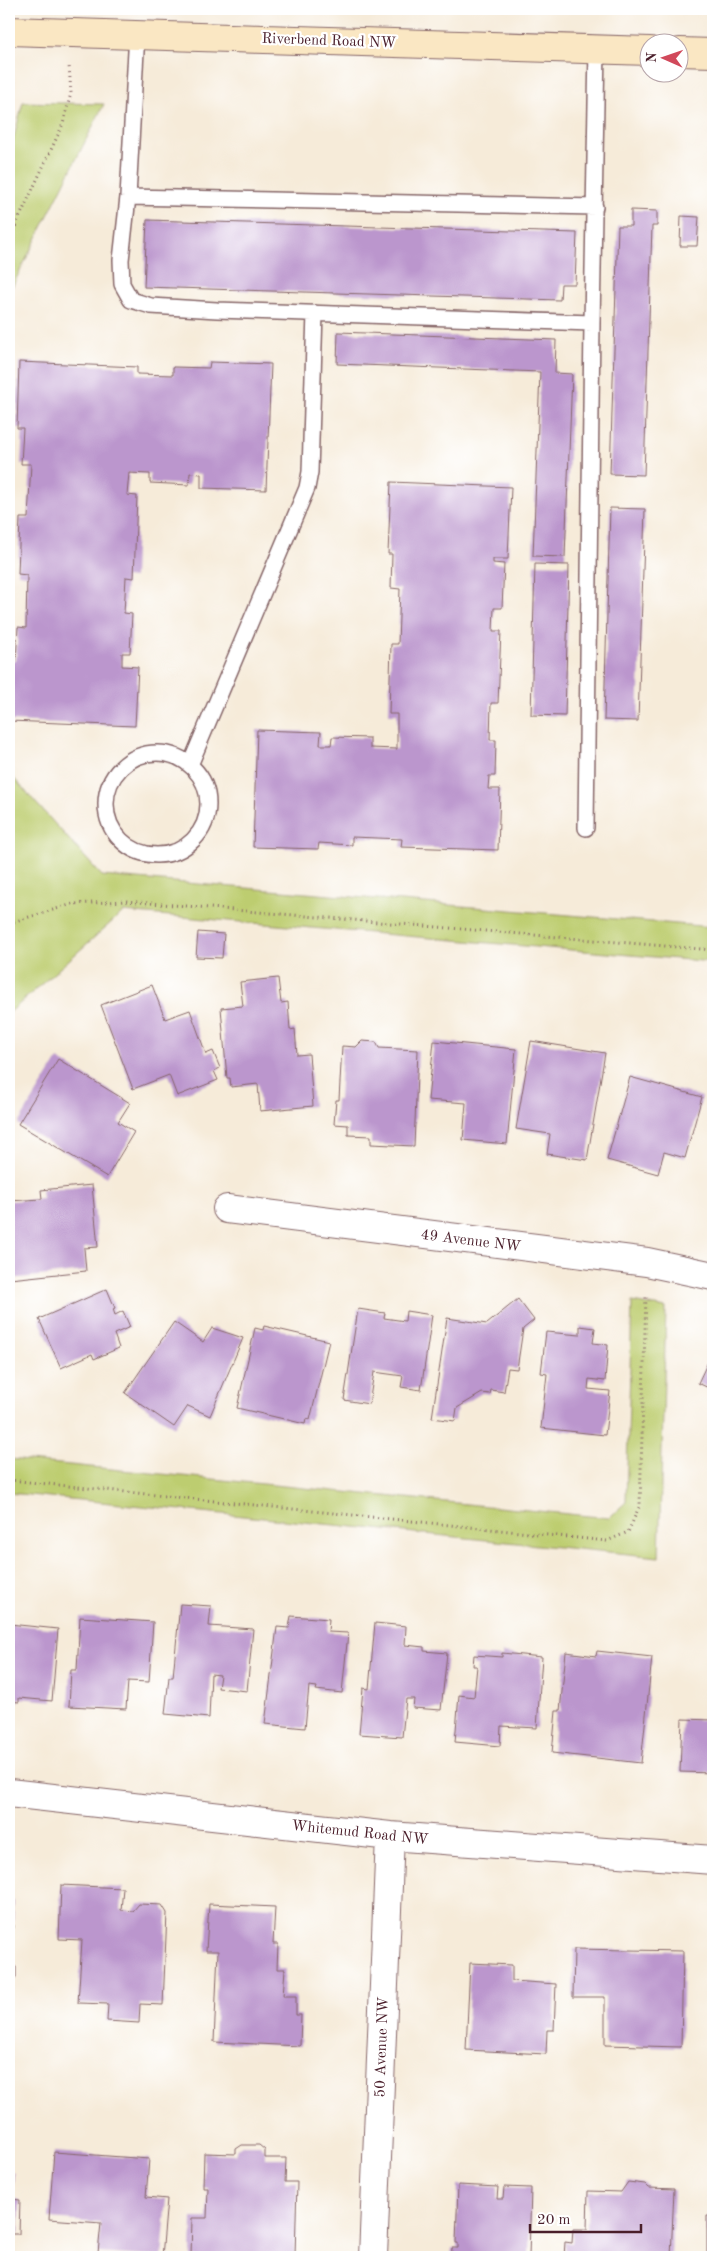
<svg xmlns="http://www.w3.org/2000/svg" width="722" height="2266" viewBox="0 0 722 2266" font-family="'Old Standard TT',serif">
	<rect width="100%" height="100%" fill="#fff"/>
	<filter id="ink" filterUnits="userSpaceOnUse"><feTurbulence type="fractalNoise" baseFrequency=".02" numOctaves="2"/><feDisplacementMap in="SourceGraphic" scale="10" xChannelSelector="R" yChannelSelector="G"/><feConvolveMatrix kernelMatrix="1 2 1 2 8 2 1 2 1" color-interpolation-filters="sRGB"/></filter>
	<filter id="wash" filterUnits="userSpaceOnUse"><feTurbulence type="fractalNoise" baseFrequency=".0096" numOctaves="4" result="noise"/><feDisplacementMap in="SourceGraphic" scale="20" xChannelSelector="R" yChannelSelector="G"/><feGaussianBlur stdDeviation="1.12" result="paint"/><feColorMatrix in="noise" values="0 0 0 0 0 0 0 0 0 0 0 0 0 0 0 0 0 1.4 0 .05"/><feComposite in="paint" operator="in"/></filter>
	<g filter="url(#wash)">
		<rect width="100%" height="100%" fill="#f6ebd9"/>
		<path fill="#bdcd6f" stroke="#84764d" d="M23,102l81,2 -95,189v-137z
			M9,773l93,103 611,51v35l-590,-50 -114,101z
			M632,1302l34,6 -7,249 -650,-64v-34l600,59 17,-16z"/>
		<g id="blocks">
			<path fill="#bb96cd" d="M631,210l26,1v15h-5l-8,249 -34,-1 8,-248h13z
				M681,216l18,1 -2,29h-17z
				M147,220l430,13 -2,51h-14l-1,16 -416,-13z
				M338,332l218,8 -1,33 17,1 -7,183 -32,-1 7,-184 -203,-8z
				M19,362l118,5v7l36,1v-8l36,1 1,-6 61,2 -5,126 -65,-2v-14l-11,-1 -1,12 -39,-2v-9l-21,-1 -2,22 10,1 -3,82 -8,-1 -2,36 8,1 -2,39h-8v13l16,1 -3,59 -126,-5 2,-60h5l2,-34 8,1 1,-53 -9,-1 2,-56h8l3,-54h-10l2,-36h-6z
				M391,482l120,5 -3,72h-15v4l11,1 -2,44h-8l-1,23h8l-3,72h-7l-1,37h6l-1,36h-6l-1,13h12l-2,61 -97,-3 1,-8 -50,-2v8l-33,-2 -1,6 -65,-2 4,-117 64,2 -1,13h11l1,-8 38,1v10l27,1v-35h-8l2,-70h7l2,-55 -9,-1 1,-34h-4z
				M610,508l35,1 -7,212 -34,-1z
				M535,564l34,1 -4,151 -34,-1z
				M198,932l26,2 -2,24 -26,-1z
				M278,978l3,25 7,-1 2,28 5,-1 2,26 12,-1 4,52 -53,5 -2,-27 -27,3 -1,-9h-3l-6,-70 22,-2 -3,-24z
				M152,985l13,34 25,-9 16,44 7,-3 7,17 -6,3 4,9 -41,16 -8,-21 -36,14 -32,-84z
				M362,1041l14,1 3,6 39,2 -4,96 -43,-2v-8l-23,-1v-10l-14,-1 2,-24h3l3,-54 14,1z
				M434,1041l82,8 -9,95 -44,-4 3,-37 -38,-3z
				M531,1041l74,12 -18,107 -40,-6 3,-20 -34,-5z
				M58,1059l72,44 -12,19 16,10 -27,45 -89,-53z
				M630,1077l72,20 -17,61 -21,-6 -6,22 -51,-14z
				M92,1185l6,62 -14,1 2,23 -76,8 -1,-78 33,-2 -1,-9z
				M107,1289l8,19 -2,1 2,6 8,-4 7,16 -16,7 5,14 -25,11 -2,-5 -31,14 -22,-49z
				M518,1299l16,21 -11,9 -6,40 -9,-1 -4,24 -13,-2 -1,4 -8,-1 -25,15 -2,13 -23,-3 15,-100 40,6z
				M358,1309l27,4 -1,5 21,3 1,-10 26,4 -11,75 -20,-3 2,-11 -29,-4 -5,32 -25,-4z
				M174,1322l29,20 9,-14 31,10 -33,78 -22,-10 -14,21 -49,-34z
				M264,1326l65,15 -19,79 -4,-1 -1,5 -68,-16 18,-80 8,2z
				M580,1326l15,2 -2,15 15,2 -3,36 -16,-2 -1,10 22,2 -5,44 -64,-7 6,-54 -6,-1 5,-41 34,3z
				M713,1351v39l-15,-7z
				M180,1604l31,2 -2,20 44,3 -6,62 -29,-3 2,-13 -9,-1 -2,44 -44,-4 4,-37h4z
				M291,1616l38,3 -1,13 20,1 -6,60 -26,-3 1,-3 -8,-1 -4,42 -40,-4 12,-97 12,1z
				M80,1617l73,5 -4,60 -21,-1 -2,28 -57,-3 2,-36h6z
				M375,1623l31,3 -1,19 19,2v4l23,2 -6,57 -28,-2 1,-9h-8l-4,38 -43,-3 4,-46 6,1z
				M9,1624l49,5 -6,72 -33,-3v4l-10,-1z
				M597,1651l55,6 -11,106 -89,-10 4,-42h4l6,-59 30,4z
				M502,1653l40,4 -5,71 -36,-2 -1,20 -45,-4 4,-47 15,2 3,-31h-4l1,-11 28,2z
				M682,1719l31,1v53l-33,-1z
				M61,1885l62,3 -2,22 12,1 6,-7 23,1 5,8 -4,92 -23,-1 -1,19 -32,-2 1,-17 -30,-1 4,-63 -23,-1z
				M9,1901h5l-2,50 -3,-1z
				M209,1904l66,3 -2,37h5l-1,25h8l-2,27h13v19h5l-1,31 -86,-4 4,-91h-12z
				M574,1949l109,2 -2,96 -76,-2v-48h-32z
				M9,1960l7,7v10l-7,8z
				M470,1963l42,2v16l44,3 -2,46h-7l-1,24 -80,-4z
				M712,1966h1v40h-3z
				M242,2145h17l6,5v8h21l-1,24h12l-2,74 -104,1 1,-39h15l1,-30h-5l1,-35 32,1v-5z
				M54,2152l95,7 -3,38 21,2 -5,58 -64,-4 3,-30 -52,-4z
				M9,2173h5l-2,26 8,1 -1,34h-10z
				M628,2182l17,2 4,4 25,1 -3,68h-107l1,-15 7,1 1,-14h14l1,-38 33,1z
				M458,2185l40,2 -1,12h6l1,-12 27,1 -2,69h-78l1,-9h6v-5h-2z
				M707,2216h6v41h-6z"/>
		</g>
	</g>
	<g filter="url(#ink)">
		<use href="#blocks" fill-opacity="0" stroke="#866668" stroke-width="1"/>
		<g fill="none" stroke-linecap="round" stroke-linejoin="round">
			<defs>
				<path id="lane" d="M137,33l-9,164 -7,63 1,24 9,16 20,6 66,4 375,13 5,-274
					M128,197l467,10
					M106 804a51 51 0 1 1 102 0a51 51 0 1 1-102 0Z
					M190,765l117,-277 3,-16 5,-159
					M586,828l6,-505"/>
				<path id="street" d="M227,1209l420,53 66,14
					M9,1793l381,43 323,24
					M373,2257l17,-421"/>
				<path id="secondary" d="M9,31l641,20
					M680,52l33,1"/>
			</defs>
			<use href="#lane" stroke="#866668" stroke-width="18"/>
			<use href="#street" stroke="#866668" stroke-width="30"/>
			<use href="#secondary" stroke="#866668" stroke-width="30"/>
			<path stroke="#866668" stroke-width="3" stroke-dasharray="1 4" stroke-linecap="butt" d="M9,240l54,-116 8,-31 -2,-28
				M9,923l64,-19 53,-3 587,49
				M9,1480l598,61 21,-9 12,-27 6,-210"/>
			<use href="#lane" stroke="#fff" stroke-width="15"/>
			<use href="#street" stroke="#fff" stroke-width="28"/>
			<use href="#secondary" stroke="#fae7c3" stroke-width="28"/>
		</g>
	</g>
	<g text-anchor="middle" stroke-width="4.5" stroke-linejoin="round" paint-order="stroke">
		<g font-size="15" fill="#4a1f2b" stroke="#fff">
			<text transform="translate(329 40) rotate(2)" y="5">Riverbend Road NW</text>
			<text transform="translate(471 1240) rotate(7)" y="5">49 Avenue NW</text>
			<text transform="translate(360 1832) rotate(6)" y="5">Whitemud Road NW</text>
			<text transform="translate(381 2047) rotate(-88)" y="5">50 Avenue NW</text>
		</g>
	</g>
	<rect width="722" height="2266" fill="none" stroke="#fff" stroke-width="30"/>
	<g transform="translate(664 58) rotate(272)"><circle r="24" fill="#ffffff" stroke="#b7a5aa"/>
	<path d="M0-4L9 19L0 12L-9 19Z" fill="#d1495b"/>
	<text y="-8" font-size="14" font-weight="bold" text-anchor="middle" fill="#4a1f2b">N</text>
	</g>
	<path d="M530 2224v8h111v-8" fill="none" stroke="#4a1f2b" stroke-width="2.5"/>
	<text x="537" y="2224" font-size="15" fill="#4a1f2b" stroke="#ffffff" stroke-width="4" paint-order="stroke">20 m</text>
</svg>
